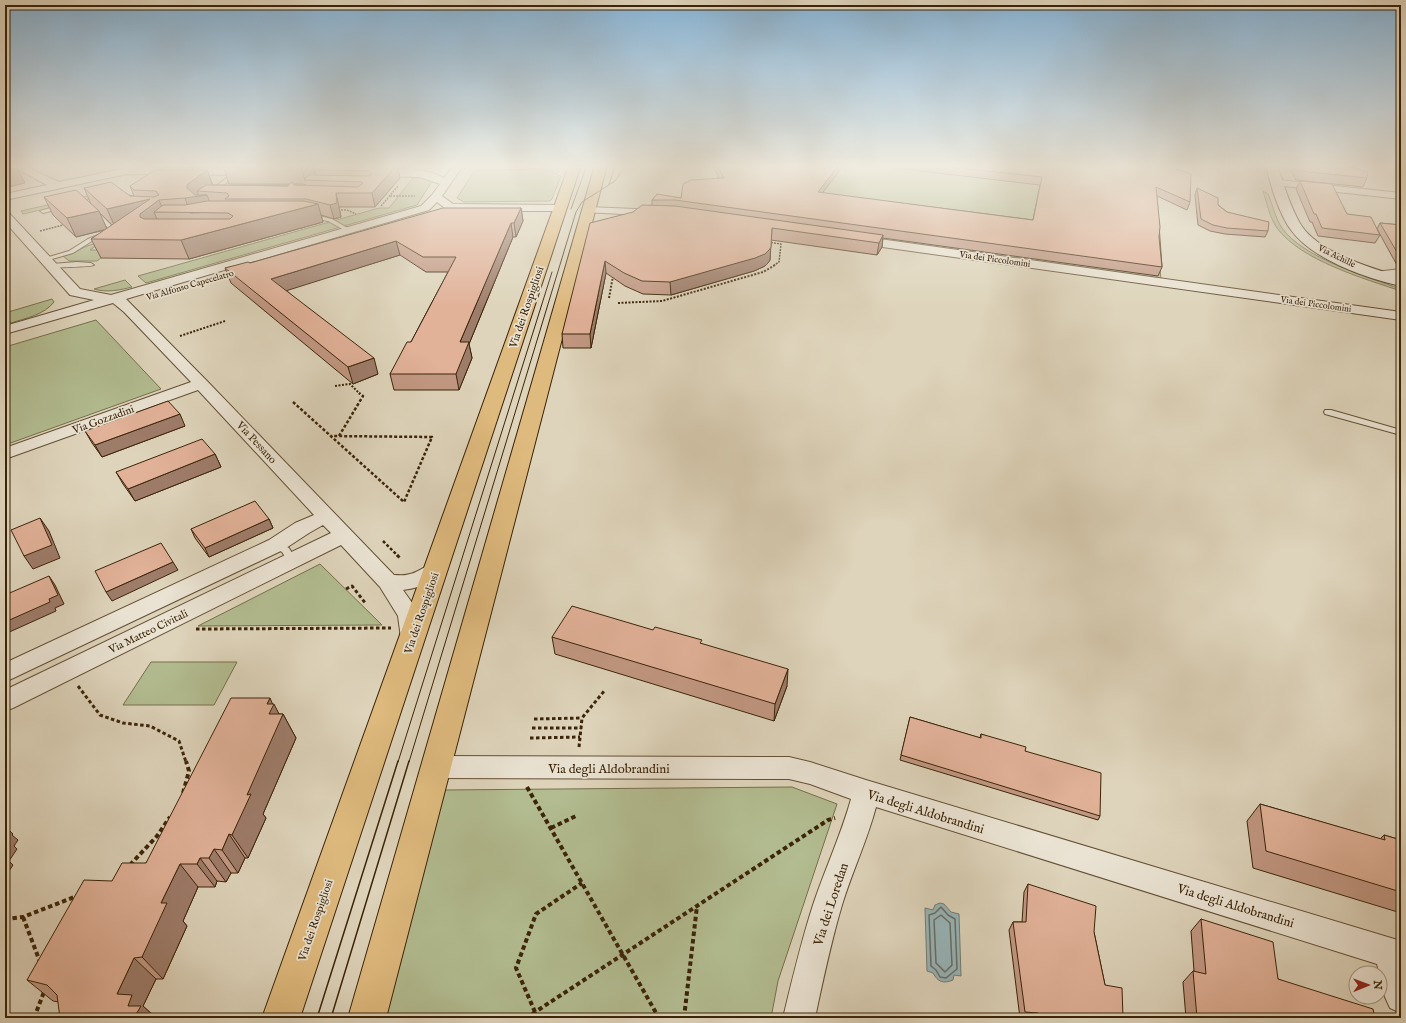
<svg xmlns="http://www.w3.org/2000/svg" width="1406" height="1023" viewBox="0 0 1406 1023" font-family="'IM FELL English',serif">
	<rect width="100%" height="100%" fill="#ded4bb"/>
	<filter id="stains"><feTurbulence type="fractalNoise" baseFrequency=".005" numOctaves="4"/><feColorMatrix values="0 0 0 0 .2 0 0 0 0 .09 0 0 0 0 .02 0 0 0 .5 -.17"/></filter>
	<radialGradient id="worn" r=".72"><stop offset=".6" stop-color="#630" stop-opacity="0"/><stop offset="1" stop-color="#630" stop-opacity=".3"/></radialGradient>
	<path fill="#b2bc90" stroke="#76704c" d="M730,165h382l39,18 10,96 -480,-68z
		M553,169v4l8,3 -9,23 -2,2 -86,1 -7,-4 18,-28z
		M413,178h11l7,3v2l-14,22 -271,78 -8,-7 241,-68h10z
		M114,190l42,27 -59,44h-28l-6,-5c13,-3 25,-13 37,-13l-10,7h10l26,-19 -37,-32 -66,15 -2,-3z
		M1263,191l5,3c5,11 7,24 14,34 21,30 85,49 119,61v2c-36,-12 -101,-31 -124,-63 -7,-10 -10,-24 -14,-37z
		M125,280l7,7c-12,3 -25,6 -38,2z
		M52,299l2,3c-10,13 -28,16 -43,21l-6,-7v-3z
		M96,320l65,69 -156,56v-98z
		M320,564l62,61 -184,1z
		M151,662h86l-23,43h-91z
		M792,787l45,17 -59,177 -7,37h-386l58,-228z"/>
	<path fill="#97b5ba" stroke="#727b73" d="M940,903l4,1 7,8 8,2 2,62 -7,-1 -1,5c-10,4 -15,2 -20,-7l-6,-2 -2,-63 8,2 2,-5z"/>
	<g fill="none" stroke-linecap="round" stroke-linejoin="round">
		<path stroke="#696c61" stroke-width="1.5" d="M941,907l7,8 7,4 2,50 -11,9 -6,-1 -4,-7 -5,-4 -2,-51 6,-2z
			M941,915l9,8 2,42 -7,7 -9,-9 -2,-43z"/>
		<defs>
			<path id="lane" d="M138,165h6l-27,8 -2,-1z
				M413,165h4l-7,9h-4v-1z
				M235,171l4,1 -26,22h-4v-2z
				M61,205l3,2 -1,1 -20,5 -3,-2z
				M92,210h4l23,23v2h-4l-23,-23z
				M310,214l22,5 19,11 -5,1 -18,-10 -20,-4v-2z
				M103,233l3,2 -1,1 -13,5 -19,12 -28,8 -3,-2 27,-8 19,-12z
				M77,262l14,1 3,2c-3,2 -35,2 -42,3l-3,-2 3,-2z
				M1325,410h6l70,20v5l-76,-21 -1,-2z
				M276,542l13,6 8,13 -2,2h-6l-7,-11 -9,-5 -2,-2 2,-2z"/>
			<path id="street" d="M10,165h12l37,17 68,-14 123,1 5,3 -5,3 -123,-1 -122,26v-6l42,-9z
				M454,165h6l2,2 -20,29 11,8 107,1 5,3 -5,3h-105l-9,-2 -9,-7 -8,8 -303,89 81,82 187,194c5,0 11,1 16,-1 13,-3 19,-14 33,-10l3,5c-8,14 -28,19 -43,21l17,24 3,24 -3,6 -8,2 -8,-2 -3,-6 -3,-22 -18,-29 -39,-42 -328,163 -8,3v-21l326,-157 -8,-8 -14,8 -26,17 -278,132v-19l264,-123 26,-17 19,-8 -116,-125 -193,69v-11l186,-66 -67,-70 -11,-9 -108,31v-8l89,-26 -24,-5 -65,-73v-10l4,1 71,76 31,6 310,-89 11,-11 8,-11 -20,-7 -47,-1 -5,-3 5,-3c23,0 50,-4 71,8z
				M1279,180l122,13v6l-126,-14 -1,-2z
				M588,207l71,3 6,3 -6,3 -75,-4 -2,-2z
				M858,236l543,76v8l-547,-77 -2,-3 2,-3z
				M1401,269v8l-21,2 -5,-1 -1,-3 1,-3z
				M436,756l353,1 21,5 56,18 535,161v72l-11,-5 -5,-11 -8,-33 -501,-157c-9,34 -24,65 -34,98 -11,37 -19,75 -27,113h-32c9,-38 18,-76 30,-113 12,-36 28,-70 38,-106l-41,-15 -21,-5 -353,-1 -9,-3 -4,-8 4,-8z"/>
			<path id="secondary" d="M1266,165h11c7,20 13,42 24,60 18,28 70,43 100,52v9c-35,-8 -88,-26 -110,-56 -12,-16 -21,-46 -25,-65z"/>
			<path id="primary" d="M569,165h12l-281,853h-38z
				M595,165h12l-221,853h-38z"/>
		</defs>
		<use href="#lane" stroke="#645035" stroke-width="2"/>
		<use href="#street" stroke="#645035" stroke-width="2"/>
		<use href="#secondary" stroke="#3b2408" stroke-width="2"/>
		<use href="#primary" stroke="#3b2408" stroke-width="2"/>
		<path stroke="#3b2408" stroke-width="1.5" stroke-dasharray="2 1" stroke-linecap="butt" d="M67,165l7,3
			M390,196h25
			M381,206l17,-20
			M338,210h9l9,4
			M40,231l23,-6
			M768,242l13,2 -2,18 -6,4"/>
		<path stroke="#3b2408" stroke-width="2" stroke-dasharray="2 1.5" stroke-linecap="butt" d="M609,298l4,-22
			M618,303l44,-2 101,-29 12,-7
			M180,336l45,-15
			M335,386l15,-2 10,10"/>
		<path stroke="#3b2408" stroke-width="2.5" stroke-dasharray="3 2" stroke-linecap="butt" d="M293,402l111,100 28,-65 -101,-1
			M339,436l24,-40 -4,-3
			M383,541l15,15"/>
		<path stroke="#3b2408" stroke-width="3" stroke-dasharray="3.5 2.5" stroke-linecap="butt" d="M397,555l3,3
			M346,589l6,-3 14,18
			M196,629l195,-1
			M78,686l22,29 23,8 27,3 29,15 7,21
			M534,719l48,-1
			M532,728h49l1,-10 23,-28
			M530,738l50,-1
			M579,747l2,-19"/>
		<path stroke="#3b2408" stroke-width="4" stroke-dasharray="4.5 3" stroke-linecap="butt" d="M527,787l132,231
			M183,793l6,-22 -3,-10
			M551,828l27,-13
			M130,865l27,-29 13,-19
			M23,917l17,45
			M5,919l18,-2 54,-21
			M535,1012l-19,-44 20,-54 46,-31
			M34,1018l10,-26
			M526,1018l302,-198 7,-2
			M684,1018l13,-112"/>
		<use href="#lane" fill="#eae3d3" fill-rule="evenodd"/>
		<use href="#street" fill="#eae3d3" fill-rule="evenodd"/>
		<use href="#secondary" fill="#eae3d3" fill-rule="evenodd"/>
		<use href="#primary" fill="#dfba7e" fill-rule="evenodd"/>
		<path stroke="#3b2408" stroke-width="1" d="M609,185l6,-20
			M571,209l16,-44
			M398,762l154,-490
			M409,762l167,-550 6,-10 33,-21 11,-16"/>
		<path stroke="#3b2408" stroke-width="1.5" d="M317,1018l81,-257
			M331,1018l78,-257"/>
	</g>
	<path fill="#c29883" stroke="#3b2408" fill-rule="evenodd" d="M225,165h183l-3,3h-7l2,10 -25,29h-36l2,10 -7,2 -13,-4 2,7 -134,37 -88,-1 -10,-19 14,-9 -29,7 -23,-22 -9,-18 47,7 -7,-16 50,8 -4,-10 77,-16 6,15h76l2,-1h-62l-6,-18zM313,167l5,1 -3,2 1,5zM293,184h10l3,1h-12zM99,212l13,13 -5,4z
		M712,165h132l-22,28 211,27 7,-35 -172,-20h272l50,37 -3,8 -30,-14 5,71 -4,9 -275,-38 -1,9 -5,8 -106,-15 -1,20 -2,3 -3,3 -11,5 -83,24 -28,-1 -18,-8 -19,-13 -15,75h-28l-1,-14 71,-122 19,-7v-5l29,-2 38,-20z
		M1287,165h56l24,13 -4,9 -67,-7z
		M1300,181l47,33 33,21 -5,8 -57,-7 -6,-14h-2l-14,-33z
		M1197,188l30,24 41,19 -3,6 -40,-3 -15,-3 -12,-6 -3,-30z
		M521,208l2,13 -7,16h-3l-44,107 3,14 -13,32h-65l-4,-16 21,-32 37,-70h-22l-26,-17 -114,35 92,84 -25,10 -122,-101 -6,-15z
		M1380,223l21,2v42h-3l-21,-38z
		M185,426l-83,31 -10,-14 -7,-12z
		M215,454l6,13 -86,34 -12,-17 -7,-12z
		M269,519l4,9 -64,29 -14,-19 -4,-9z
		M552,637l150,7 85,42 -13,35 -219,-67z
		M273,704l6,10h4l13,24 -33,76 3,4 -18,40h-3l-7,15h-7l-5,9 -9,-1 -2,6h-17l-15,34 4,5 -24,53h-7l-13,27 11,10v2l-101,-17 -26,-21 85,-99 34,-18z
		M910,717l70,21 1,-4 44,17 75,65 -2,4 -198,-60z
		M1260,804l120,35 4,-4 17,5v73l-148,-45 -6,-47z
		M1028,884l66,48 11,53 18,33h-103l-11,-88 4,-8h9l2,-30z
		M1201,919l77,60 97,39h-189l-3,-36 10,-11h1l-3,-40z"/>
	<path fill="#9e7c6a" stroke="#3b2408" d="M305,165h7l4,11 -11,4 -4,-12z
		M397,165l3,13 -25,29 -3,-14z
		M404,165h4l-3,3z
		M839,165h5l-27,35 1,-8z
		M16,166l9,17 -20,5v-20z
		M207,170l6,17 -16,4 2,5 8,-1 7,17 -24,1 -5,-15 2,-13z
		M336,193l3,14 2,10 -7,2 -4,-14z
		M150,199l9,1 5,12h-10l5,12 -44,3 -8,-18z
		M318,204l5,18 -134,37 -8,-19z
		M521,208l2,13 -7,16 -2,-14z
		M99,211l8,18 -31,8 -9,-19z
		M511,223l2,14 -44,107 3,14 -13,32 -3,-16 4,-32z
		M772,228l-2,32 -2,3 -3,3 -11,5 -83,24 -1,-13z
		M883,235l-1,12 -5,8 2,-12z
		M396,241l4,14 -124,39 -5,-15z
		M605,261l1,12 -15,75 -1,-14z
		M374,358l4,16 -25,10 -5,-17z
		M180,414l5,12 -83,31 -7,-12z
		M215,454l6,13 -86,34 -7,-12z
		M40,518l9,13 11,27 -27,11 -9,-13z
		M269,519l4,9 -64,29 -4,-9z
		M173,562l5,8 -66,31 -6,-9z
		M49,576l6,9 9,19 -9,4 1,3 -51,23v-12l44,-23z
		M788,669l-1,17 -13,35 1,-17z
		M270,698l3,7 1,-1 7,14 2,-4 13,24 -33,76 3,4 -18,40 -16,-23 15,-40 22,-81 -2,-10z
		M5,826l8,8 -1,1 6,5 -4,6 3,3 -8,12 4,4 -8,12z
		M229,834l16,24 -7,15 -16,-23z
		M214,849l17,24 -5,9 -17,-24z
		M200,858l17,23 -2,6 -18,-23z
		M180,864l18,23 -15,34 4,5 -24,53 -21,-22 19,-54z
		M134,958l22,21 -13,27 11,10v2h-17l-20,-24z"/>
	<path fill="#e1b198" stroke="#3b2408" d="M5,165h9l2,1 -11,2z
		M225,165h80l-4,3 -3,-2h-75z
		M321,165h76l-25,28h-36l1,10 -7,2 -24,-6h-81l4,-3 -2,-3 -30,-2 9,-6 82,1 4,-4 2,3 64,2 4,-3v-2l-58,-2 5,-5 60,1 3,-2 -3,-3 -54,-1z
		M716,165h123l-21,27 215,28 9,-43 -109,-12h204l36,3 18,6 -1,28 -34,-15 4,40 -1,10 3,30 -487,-67h-23l5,-6 24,4 2,-14 8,-4 33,-2z
		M1296,165h47l25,7 -1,6 -67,-7z
		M155,170h52l-20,15v3l8,7h12l-22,3 -26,2 -19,14v3l4,2h86l3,-3 -5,-3 -74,-1 9,-7h22l22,-4h97l14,3 -137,36 -90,-1 59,-40 -43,10 -23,-21 27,-6 19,14 24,1 5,-2 -3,-4 -22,-1 -4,-4z
		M1300,181l32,3 15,30 24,3 9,18 -58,-7 -6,-14h-2z
		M242,185h46v1z
		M1197,188l21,10v7l9,7 42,10 -1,9 -41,-3 -14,-3 -12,-6z
		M76,190l23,21 -32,7 -23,-21z
		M642,205l33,1 208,29 -4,8 -107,-15 -1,19 -2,3 -4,4 -10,4 -85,24 -28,-1 -18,-8 -19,-12 -15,73h-28l28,-111 43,-11z
		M443,208h78l-7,15h-3l-51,119h9l-13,32h-66l17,-32h4l45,-85h-33l-27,-16 -125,38 103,79 -26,9 -123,-99 23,-6 2,1z
		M1380,223l21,2v34z
		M168,401l12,13 -85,31 -10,-14z
		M202,439l13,15 -87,35 -12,-17z
		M255,501l14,18 -64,29 -14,-19z
		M40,518l12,27 -28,11 -13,-26z
		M161,543l12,19 -67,30 -11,-21z
		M49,576l9,19 -9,4 1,3 -45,20v-27z
		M572,606l81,24 2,-3 47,13 -2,3 88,26 -13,35 -223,-67z
		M231,698h39l-3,6h7l-5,10h14l-36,81 4,-1 -19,41 -3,-1 -7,16 -8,-1 -5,9h-9l-3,6h-17l-19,39h6l-25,54 -8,1 -17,36 15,1 -4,11h13l-6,10 8,1 -1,1h-82l-3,-23 -10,-10 -20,-5 57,-100 28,1 10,-18h24z
		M910,717l71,21v-4l45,13 -1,4 76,22 -1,43 -199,-61z
		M1260,804l125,36 -1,-5 17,5v52l-135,-41z
		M1028,884l68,22 -2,26 11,53 17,3 1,30h-84l-1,-5 -13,-1 -12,-90h13z
		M1201,919l72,23 5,37 95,30 2,9h-178l-4,-47 13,3z"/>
	<linearGradient id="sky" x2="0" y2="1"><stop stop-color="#87b4d6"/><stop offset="0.54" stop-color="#f0ece0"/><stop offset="1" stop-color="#f0ece0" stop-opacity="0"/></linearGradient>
	<rect width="1406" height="308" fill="url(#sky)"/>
	<g text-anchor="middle" stroke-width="3.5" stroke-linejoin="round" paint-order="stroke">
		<g font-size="9" fill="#3b2408" stroke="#eae3d3">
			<text transform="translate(1337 256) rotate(26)" y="3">Via Achille</text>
			<text transform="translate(995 259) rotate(8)" y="3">Via dei Piccolomini</text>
			<text transform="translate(190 285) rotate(-16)" y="3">Via Alfonso Capecelatro</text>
			<text transform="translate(1316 304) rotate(8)" y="3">Via dei Piccolomini</text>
		</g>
		<g font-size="11" fill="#3b2408" stroke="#eae3d3">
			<text transform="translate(526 307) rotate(-71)" y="4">Via dei Rospigliosi</text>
			<text transform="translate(103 419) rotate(-20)" y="4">Via Gozzadini</text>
			<text transform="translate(257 442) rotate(47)" y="4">Via Pessano</text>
			<text transform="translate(421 613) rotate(-71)" y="4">Via dei Rospigliosi</text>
			<text transform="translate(148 631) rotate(-26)" y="4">Via Matteo Civitali</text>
			<text transform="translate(315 920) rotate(-71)" y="4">Via dei Rospigliosi</text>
		</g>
		<g font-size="13" fill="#3b2408" stroke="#eae3d3">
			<text x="609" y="773">Via degli Aldobrandini</text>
			<text transform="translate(926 811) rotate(17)" y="5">Via degli Aldobrandini</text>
			<text transform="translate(830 904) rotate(-72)" y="5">Via dei Loredan</text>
			<text transform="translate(1236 905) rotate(17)" y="5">Via degli Aldobrandini</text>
		</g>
	</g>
	<rect width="1406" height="1023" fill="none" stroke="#ded4bb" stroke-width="20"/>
	<rect x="6" y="6" width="1394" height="1011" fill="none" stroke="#3b2408" stroke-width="2"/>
	<rect x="10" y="10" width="1386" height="1003" fill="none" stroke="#3b2408"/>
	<g transform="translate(1368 985) rotate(89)"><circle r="19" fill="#eae3d3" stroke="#a49782"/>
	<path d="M0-3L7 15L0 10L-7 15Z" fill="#8f2418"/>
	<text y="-6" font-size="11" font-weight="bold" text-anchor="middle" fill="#3b2408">N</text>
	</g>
	<rect width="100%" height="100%" filter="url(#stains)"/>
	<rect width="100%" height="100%" fill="url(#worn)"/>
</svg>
